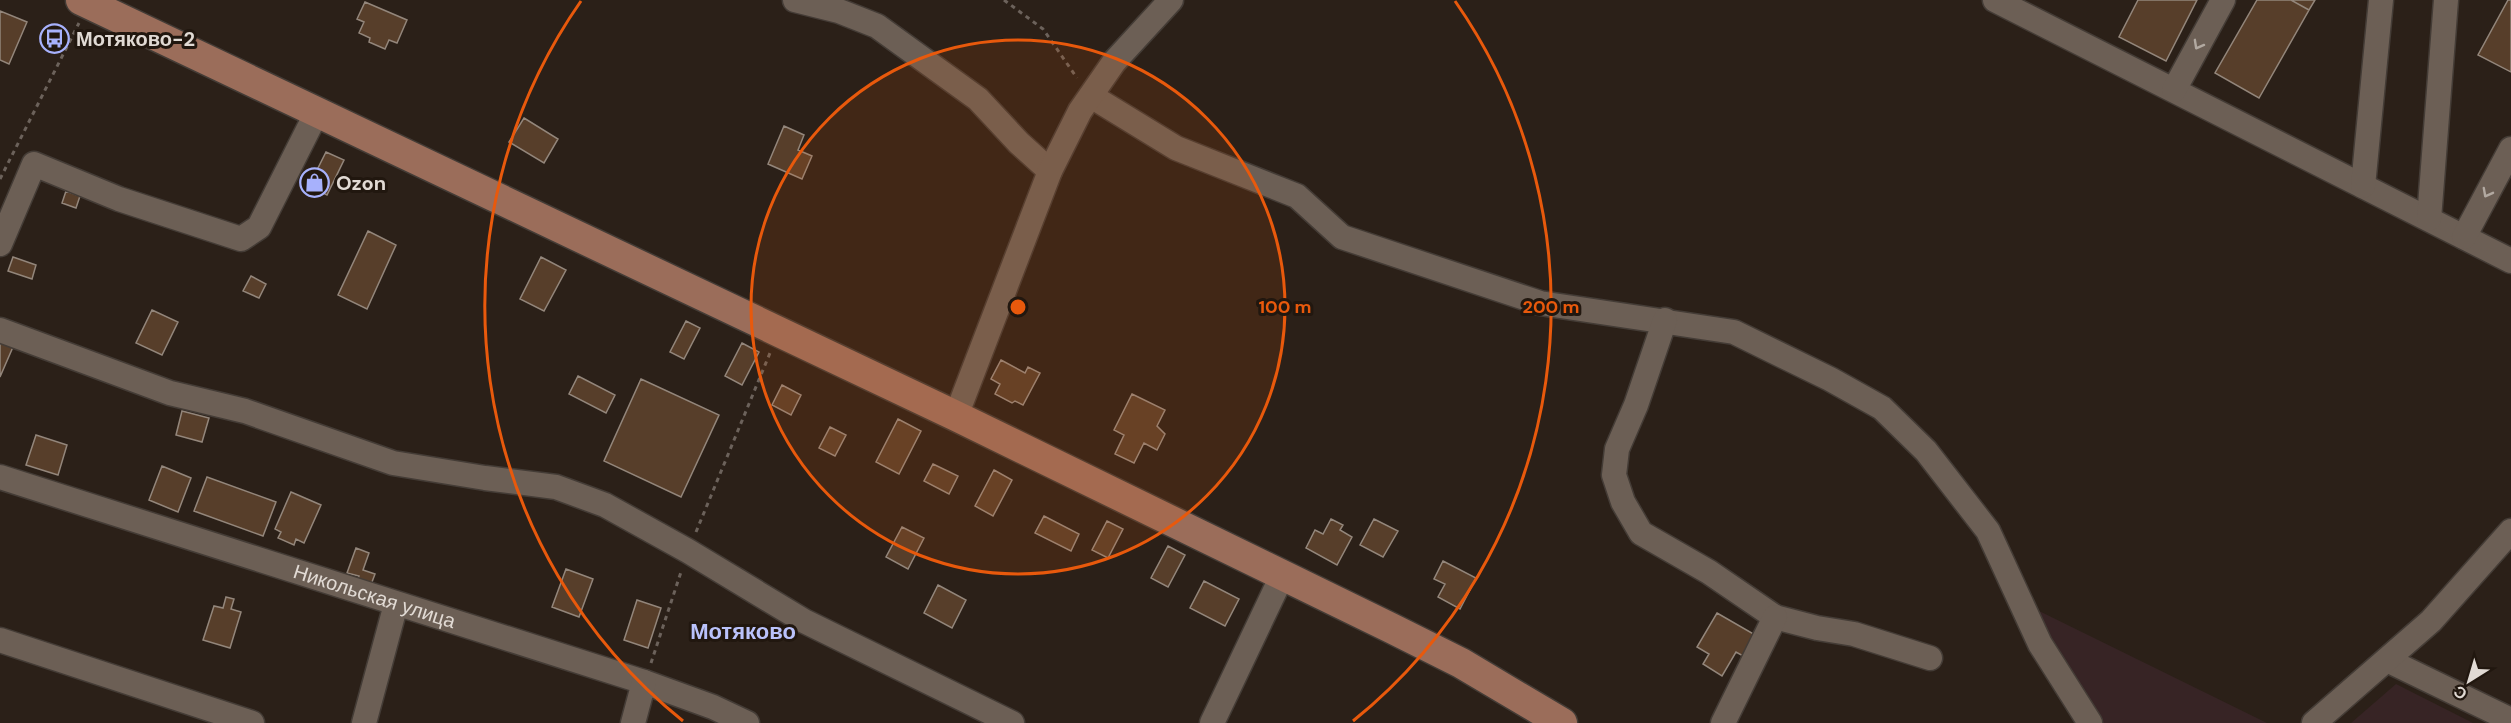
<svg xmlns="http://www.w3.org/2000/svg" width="2511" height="723" viewBox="0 0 2511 723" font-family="'DM Sans',sans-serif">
	<rect width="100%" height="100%" fill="#2b2018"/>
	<path fill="#372425" d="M2031,607l236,116h-167z
		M2396,684l77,39h-122z"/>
	<path fill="#573e2a" stroke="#93867b" stroke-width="1.5" d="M2138,0h59l-31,61 -47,-24z
		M2257,0h34l18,10 -50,88 -44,-25z
		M2291,0h24l-6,10z
		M2508,0h3v72l-33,-17z
		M365,2l42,18 -10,23 -8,-3 -4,9 -16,-7 1,-4 -11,-5 5,-11 -7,-3z
		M0,11l27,11 -18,42 -9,-4z
		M524,118l34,21 -14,24 -35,-21z
		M784,126l20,9 -6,15 14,6 -10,23 -34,-15z
		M326,152l18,8 -17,35 -18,-9z
		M66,191l14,5 -4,12 -14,-5z
		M368,231l28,14 -29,64 -29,-14z
		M13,257l23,8 -4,14 -24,-8z
		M541,257l25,13 -22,41 -24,-12z
		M251,276l15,8 -7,14 -16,-7z
		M152,310l26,12 -16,33 -26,-12z
		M686,321l14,7 -16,31 -14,-7z
		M0,342l13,5 -13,30z
		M742,343l17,9 -17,33 -17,-9z
		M1001,360l24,13 3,-6 12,6 -17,32 -8,-4 -3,2 -17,-9 5,-10 -9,-5z
		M578,376l37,19 -9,18 -37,-19z
		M641,379l78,36 -38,82 -77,-36z
		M782,385l19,10 -10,20 -19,-10z
		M1132,394l33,16 -8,16 8,8 -8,16 -13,-7 -10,20 -19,-9 9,-19 -10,-5z
		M182,411l27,7 -7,24 -26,-7z
		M898,419l23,12 -22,43 -23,-12z
		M830,427l16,8 -11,21 -16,-8z
		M36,435l31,10 -9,30 -32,-10z
		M933,464l25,12 -9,18 -25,-13z
		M162,466l29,12 -13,34 -29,-12z
		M994,470l18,10 -19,36 -18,-10z
		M207,477l69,25 -13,34 -69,-25z
		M291,492l30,13 -17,38 -8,-4 -2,6 -16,-7 3,-6 -6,-3z
		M1044,516l35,18 -8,17 -36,-18z
		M1331,519l12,6 -3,5 12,7 -15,28 -31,-17 9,-18 8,4z
		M1374,519l24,12 -15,26 -23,-12z
		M1107,521l16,8 -15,29 -16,-8z
		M902,527l22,11 -16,31 -22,-12z
		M1168,546l17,9 -17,32 -17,-9z
		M356,548l13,5 -6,17 12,4 -6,16 -13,-5 3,-9 -12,-3z
		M1443,561l33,17 -16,31 -22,-12 7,-13 -11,-5z
		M566,569l27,10 -14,38 -27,-10z
		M1204,581l35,18 -14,27 -35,-18z
		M938,585l28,15 -14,28 -28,-15z
		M226,597l8,2 -3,10 10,3 -11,36 -27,-8 11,-34 9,2z
		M637,600l24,8 -13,40 -24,-8z
		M1717,613l40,23 -12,21 -9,-5 -14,24 -19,-12 6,-10 -12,-7z"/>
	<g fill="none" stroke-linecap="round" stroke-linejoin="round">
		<defs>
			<g id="minor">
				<path d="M795,0l44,11 38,15 101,73 41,44 31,28"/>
				<path d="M1995,0l516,261"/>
				<path d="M2174,90l49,-90"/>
				<path d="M1091,96l85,52 121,48 45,41 198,66 194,29 96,47 52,29 44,43 62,80 52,113 50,79"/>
				<path d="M2363,186l18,-186"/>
				<path d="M2429,219l17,-219"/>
				<path d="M2464,237l47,-88"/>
				<path d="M0,244l34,-80 85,35 122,40 18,-12 58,-115"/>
				<path d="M1665,320l-29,85 -19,44 -3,26 9,27 18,31 68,39 66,45 42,11 37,6 76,24"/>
				<path d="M0,330l170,63 75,18 148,52 92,15 71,9 49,18 83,46 116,70 208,102"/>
				<path d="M956,416l94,-245 30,-60 34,-49 57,-62"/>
				<path id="s1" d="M0,477l644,205 69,25 34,16"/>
				<path d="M0,640l252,83"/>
				<path d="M2387,660l124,60"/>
				<path d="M364,723l32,-119"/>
				<path d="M633,723l11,-41"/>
				<path d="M1212,723l70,-147"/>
				<path d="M1723,723l52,-106"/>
				<path d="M2314,723l117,-102 80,-90"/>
			</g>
			<path id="major" d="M81,0l875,416 435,212 70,35 101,60"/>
		</defs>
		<use href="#minor" stroke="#443c36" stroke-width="27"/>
		<use href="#major" stroke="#443c36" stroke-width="33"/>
		<path stroke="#6c625b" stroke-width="3" stroke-dasharray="4.5 4.5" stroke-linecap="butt" d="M1004,0l39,29 34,49
			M0,179l79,-156
			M696,532l74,-179
			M651,663l31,-94"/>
		<use href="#minor" stroke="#6c5f55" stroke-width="24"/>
		<use href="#major" stroke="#9b6d5a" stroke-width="30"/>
	</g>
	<defs><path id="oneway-chevron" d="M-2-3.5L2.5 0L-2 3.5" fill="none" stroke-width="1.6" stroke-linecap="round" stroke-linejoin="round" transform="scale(1.5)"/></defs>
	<g stroke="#b2a9a1">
		<use href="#oneway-chevron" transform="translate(2198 45) rotate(119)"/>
		<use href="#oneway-chevron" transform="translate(2487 193) rotate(118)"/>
	</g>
	<circle cx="1018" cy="307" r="267" fill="#e8590c" fill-opacity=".12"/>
	<g fill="none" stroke="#e8590c" stroke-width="3">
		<circle cx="1018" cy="307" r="267"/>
		<path d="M683 721A533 533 0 0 1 581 1M1455 1A533 533 0 0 1 1353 721"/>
	</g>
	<defs>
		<symbol id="bus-ring" viewBox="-11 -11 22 22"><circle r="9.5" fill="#21170f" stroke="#a7b1fc" stroke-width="1.5"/><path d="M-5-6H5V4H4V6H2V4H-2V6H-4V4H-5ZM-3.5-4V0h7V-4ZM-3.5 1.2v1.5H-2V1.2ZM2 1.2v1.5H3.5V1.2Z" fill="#a7b1fc"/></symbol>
		<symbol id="shop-ring" viewBox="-11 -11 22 22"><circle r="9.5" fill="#21170f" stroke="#a7b1fc" stroke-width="1.5"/><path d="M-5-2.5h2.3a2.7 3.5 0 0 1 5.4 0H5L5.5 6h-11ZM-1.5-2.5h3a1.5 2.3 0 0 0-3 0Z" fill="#a7b1fc"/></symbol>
	</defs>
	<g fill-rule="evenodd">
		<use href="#bus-ring" x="38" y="22" width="33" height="33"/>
		<use href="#shop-ring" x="298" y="166" width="33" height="33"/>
	</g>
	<g text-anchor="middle" stroke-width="6" stroke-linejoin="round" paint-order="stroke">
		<g font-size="20" font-weight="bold" fill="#e1dad4" stroke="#21170f" text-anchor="start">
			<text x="76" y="46">Мотяково-2</text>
			<text x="336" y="190">Ozon</text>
		</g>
		<g font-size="20" fill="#e1dad4" stroke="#21170f">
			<text dy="7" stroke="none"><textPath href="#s1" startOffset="393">Никольская улица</textPath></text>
		</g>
		<g font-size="22" font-weight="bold" fill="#bac2fb" stroke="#21170f">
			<text x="743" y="639">Мотяково</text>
		</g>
	</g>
	<circle cx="1018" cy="307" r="9" fill="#e8590c" stroke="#21170f" stroke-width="3"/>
	<g font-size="18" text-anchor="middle" font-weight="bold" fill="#e8590c" stroke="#21170f" stroke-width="6" stroke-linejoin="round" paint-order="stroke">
		<text x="1285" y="313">100 m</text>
		<text x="1551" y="313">200 m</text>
	</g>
	<g transform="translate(2469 681) rotate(217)" stroke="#21170f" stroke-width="4.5" paint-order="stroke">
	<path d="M0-4.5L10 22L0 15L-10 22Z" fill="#e1dad4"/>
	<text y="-9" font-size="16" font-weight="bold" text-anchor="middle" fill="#e1dad4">С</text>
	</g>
</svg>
